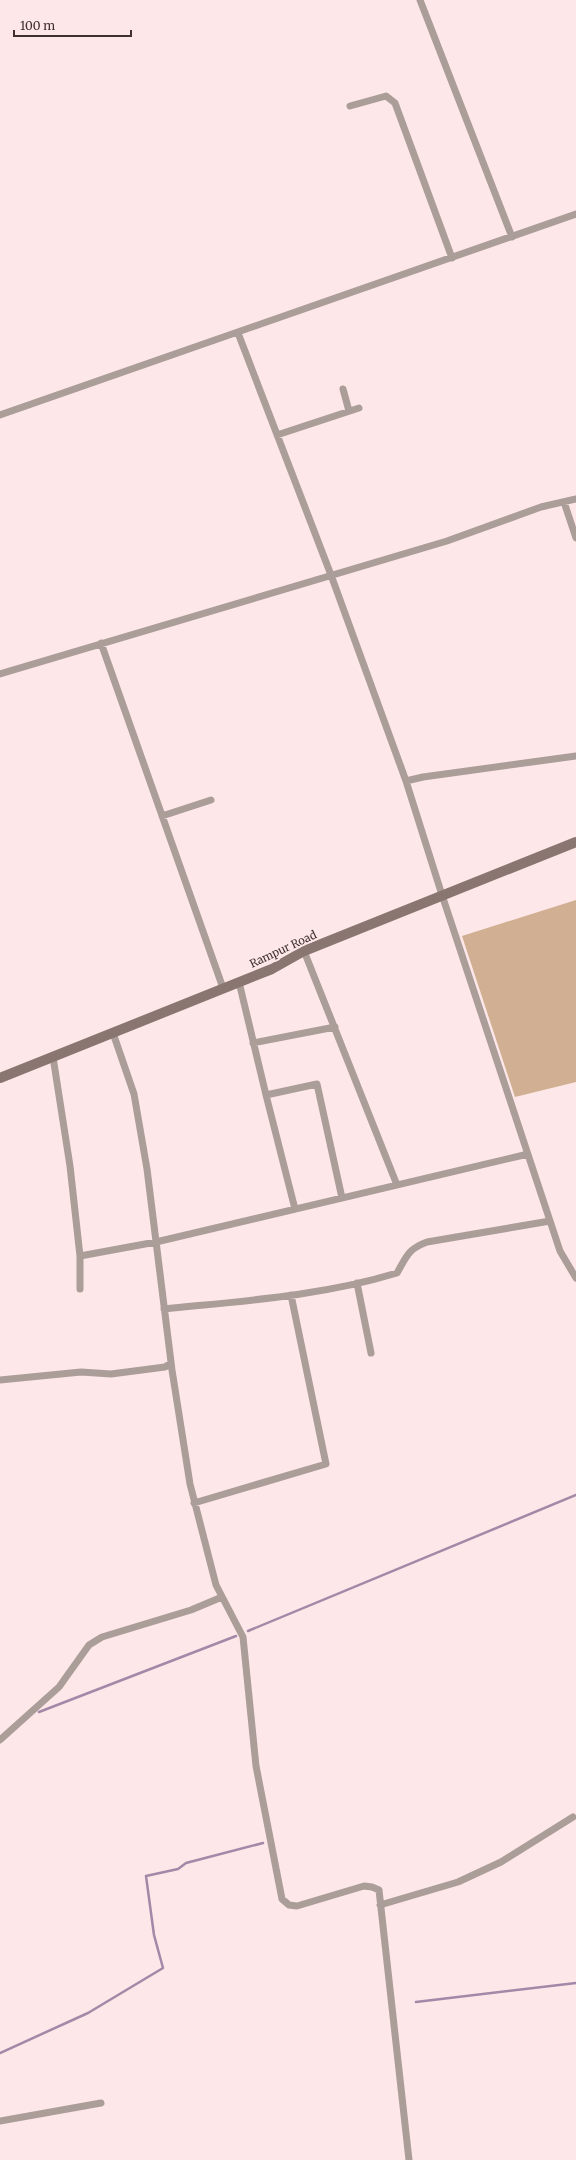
<svg xmlns="http://www.w3.org/2000/svg" width="576" height="2160" viewBox="0 0 576 2160" font-family="Merriweather,serif">
	<rect width="100%" height="100%" fill="#fde7e8"/>
	<path fill="#d0af92" d="M576,900v182l-61,15 -53,-161z"/>
	<g fill="none" stroke-linecap="round" stroke-linejoin="round">
		<path stroke="#a488a7" stroke-width="2.5" d="M248,1631l328,-136
			M39,1712l197,-76
			M416,2002l160,-19
			M0,2053l88,-40 75,-45 -9,-33 -8,-59 32,-7 8,-6 77,-20"/>
		<path stroke="#ab9d98" stroke-width="7" d="M420,0l92,237
			M350,106l36,-10 9,7 57,155
			M238,333l93,242 75,206 36,114 118,356 16,27
			M343,389l6,22
			M0,415l576,-201
			M277,435l82,-27
			M564,502l12,36
			M101,643l122,345
			M0,674l447,-133 94,-34 35,-8
			M406,781l17,-4 153,-21
			M162,816l49,-16
			M304,951l93,234
			M239,982l27,113 51,-11 25,114
			M113,1033l21,61 13,75 25,201 18,114 26,101 27,52 13,129 26,133 7,6 8,1 67,-20 8,1 7,3 30,270
			M253,1043l82,-16
			M53,1057l17,109 10,90v33
			M266,1095l29,114
			M80,1256l76,-14 372,-88
			M357,1283l14,70
			M164,1309c78,-8 158,-13 233,-36 10,-17 11,-24 30,-31l123,-21
			M0,1380l81,-8 30,2 54,-7 6,-4
			M194,1503l132,-39 -35,-169
			M0,1740l59,-53 30,-42 13,-8 89,-27 31,-13
			M380,1905l78,-23 43,-20 72,-45
			M0,2121l101,-18"/>
		<path stroke="#8a7670" stroke-width="10" d="M0,1078l272,-109 32,-18 272,-109"/>
	</g>
	<g text-anchor="middle" stroke-width="4" stroke-linejoin="round" paint-order="stroke">
		<g font-size="11" fill="#3f3132" stroke="#fde7e8">
			<text transform="translate(283 949) rotate(-25)" y="4">Rampur Road</text>
		</g>
	</g>
	<path d="M14 30v6h117v-6" fill="none" stroke="#3f3132" stroke-width="2"/>
	<text x="20" y="30" font-size="12" fill="#3f3132" stroke="#fde7e8" stroke-width="3" paint-order="stroke">100 m</text>
</svg>
